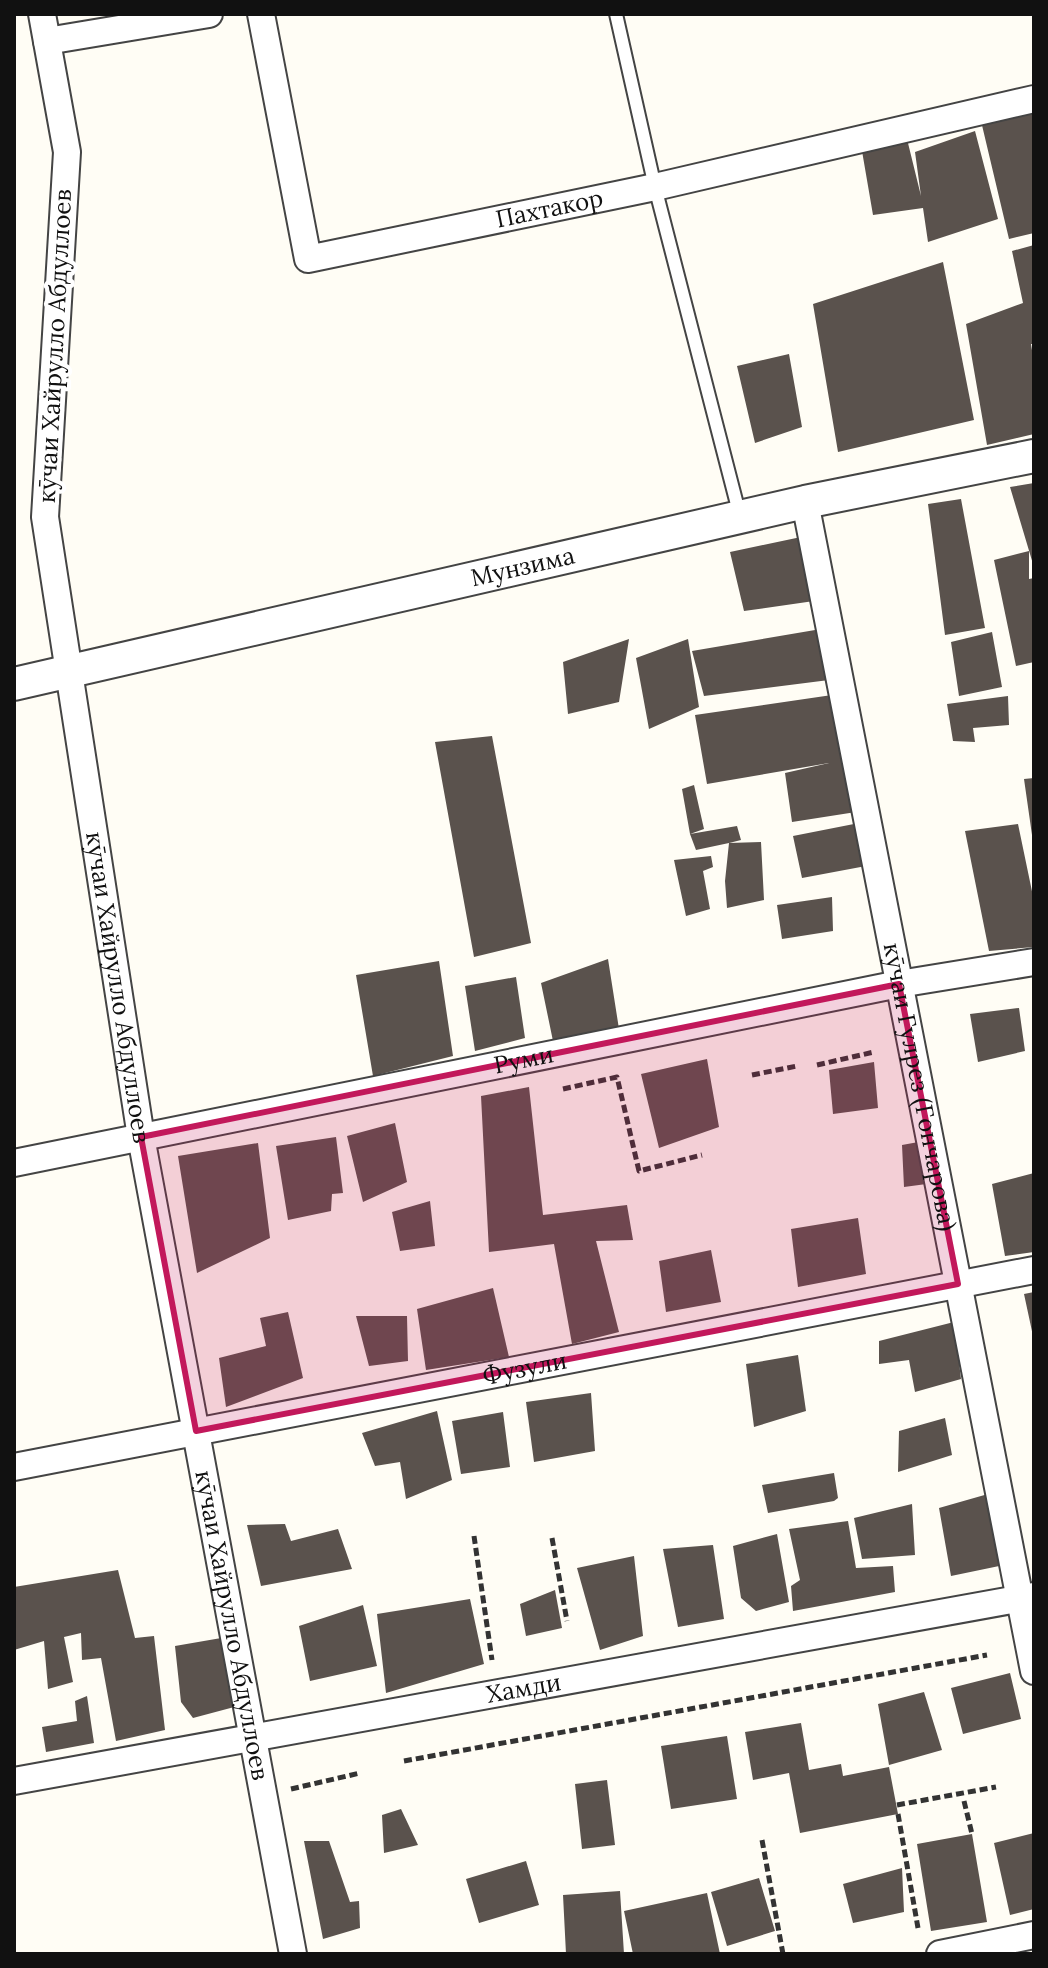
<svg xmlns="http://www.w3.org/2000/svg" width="1048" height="1968" viewBox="0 0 1048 1968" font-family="Lora,serif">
	<rect width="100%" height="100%" fill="#fffdf5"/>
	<path fill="#5a524d" d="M1034,110v123l-25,6 -28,-118z
		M975,131l23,88 -70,23 -5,-34 -50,7 -11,-64 45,-12 14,57 -6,-44z
		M1034,245v99h-3l3,19v71l-47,11 -21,-121 57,-21 -11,-52z
		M943,262l31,158 -136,32 -25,-148z
		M789,354l13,73 -47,16 -18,-77z
		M1034,483v81h-1l-23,-77z
		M961,499l24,129 -40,7 -17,-131z
		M801,537l13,64 -70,10 -14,-59z
		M1029,551v28l5,-1v84l-18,4 -22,-106z
		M821,629l8,51 -125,16 -12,-45z
		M992,632l10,55 -43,9 -8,-54z
		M629,639l-10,63 -51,12 -5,-52z
		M688,639l11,68 -50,22 -13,-71z
		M832,695l24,117 -64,10 -7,-49 44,-10 -122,21 -12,-69z
		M1008,696l1,29 -36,3 2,14 -22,-1 -6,-37z
		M492,736l39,207 -57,14 -39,-215z
		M1034,778v57h-2l-8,-56z
		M694,785l10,44 -14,5 -8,-45z
		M859,823l7,43 -64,12 -9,-42z
		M1018,824l16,77v46l-45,4 -24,-120z
		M737,826l4,14 -12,3 32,-1 3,58 -37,8 -2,-27 4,-38 -33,7 -6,-16z
		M711,856l2,11 -10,4 7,38 -24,7 -12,-56z
		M832,897l1,34 -51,8 -5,-34z
		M608,959l11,70 -66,12 -12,-58z
		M439,961l14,95 -80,20 -17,-101z
		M516,977l9,61 -50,13 -10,-65z
		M1019,1008l6,43 -47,11 -8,-48z
		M707,1059l12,68 -60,21 -18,-74z
		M874,1062l4,46 -45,6 -4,-44z
		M529,1087l14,128 84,-10 6,35 -37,1 23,91 -47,12 -18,-100 -65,8 -8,-156z
		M395,1123l12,59 -44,20 -16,-66z
		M336,1137l7,56 -11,1 -1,17 -43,9 -12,-74z
		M924,1141l10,42 -30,4 -2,-42z
		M258,1143l12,95 -73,35 -19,-117z
		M1034,1173v79l-29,4 -13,-72z
		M430,1201l5,45 -35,5 -8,-39z
		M858,1218l8,56 -68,13 -7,-58z
		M711,1250l10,52 -55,10 -7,-51z
		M493,1288l16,69 -83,13 -9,-61z
		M1034,1292v44h-1l-9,-42z
		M288,1312l15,66 -77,29 -7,-49 47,-12 -6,-28z
		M356,1316h51l1,45 -39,5z
		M954,1322l7,57 -46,13 -6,-32 -30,4v-23z
		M798,1355l8,56 -52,16 -8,-63z
		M591,1393l4,58 -61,11 -8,-60z
		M437,1411l15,69 -46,19 -6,-37 -25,4 -13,-33z
		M503,1412l7,55 -49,7 -9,-53z
		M945,1418l7,37 -54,17 1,-41z
		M834,1473l4,25 -4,3 -66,12 -6,-28z
		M988,1494l16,71 -53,11 -12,-68z
		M912,1504l3,51 -53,4 -8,-41z
		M848,1521l8,47 37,-2 2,26 -102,19 -2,-25 9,-6 -11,-51z
		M285,1524l6,17 47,-12 14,40 -91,17 -14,-61z
		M777,1534l12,68 -33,9 -15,-13 -8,-52z
		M713,1545l11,74 -46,8 -15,-78z
		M634,1556l9,80 -43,14 -23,-82z
		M118,1570l17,68 19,-2 11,94 -49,11 -15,-83 -19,2 -1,-27 -17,4 9,45 -25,7 -4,-48 -30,9v-63z
		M555,1590l7,38 -36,8 -6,-32z
		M470,1599l14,65 -98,29 -9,-79z
		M363,1605l14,61 -67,15 -11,-55z
		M227,1637l11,69 -45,12 -12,-16 -6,-56z
		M1010,1673l11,46 -58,15 -12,-46z
		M924,1692l18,58 -53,15 -11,-61z
		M87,1696l7,47 -48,9 -4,-25 35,-6 -2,-20z
		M801,1723l8,47 32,-6 2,12 46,-9 9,47 -98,19 -11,-60 -36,7 -8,-48z
		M727,1736l10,63 -66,10 -10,-63z
		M607,1780l8,65 -33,4 -7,-65z
		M401,1809l17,36 -34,8 -2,-38z
		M1034,1833v76l-24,6 -16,-72z
		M972,1834l15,88 -56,9 -14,-87z
		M304,1841h25l21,61 9,-1 1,27 -37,11z
		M526,1861l13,44 -60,18 -13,-44z
		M902,1868l2,44 -51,11 -10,-39z
		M759,1878l16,53 -48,15 -16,-54z
		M620,1891l4,63h-58l-3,-59z
		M707,1893l13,61h-87l-9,-43z"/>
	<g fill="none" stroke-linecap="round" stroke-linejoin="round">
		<defs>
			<path id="service" d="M616,14l39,173 85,329"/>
			<g id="minor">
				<path id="s1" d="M42,14l25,138 -22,365 96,620 152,817"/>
				<path id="s2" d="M261,14l47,245 347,-72 379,-88"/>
				<path d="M47,41l162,-27"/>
				<path id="s3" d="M805,502l229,1169"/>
				<path id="s4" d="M14,1163l885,-179 135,-22"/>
				<path id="s5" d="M14,1467l1020,-197"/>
				<path id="s6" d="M14,1781l1020,-185"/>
				<path d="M940,1954l94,-19"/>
			</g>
			<g id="tertiary">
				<path id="s7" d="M14,684l791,-182 229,-46"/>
			</g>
		</defs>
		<use href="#service" stroke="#444" stroke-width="16"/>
		<use href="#minor" stroke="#444" stroke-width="30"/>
		<use href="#tertiary" stroke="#444" stroke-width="36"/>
		<path stroke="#333" stroke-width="5" stroke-dasharray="8 4" stroke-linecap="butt" d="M817,1065l57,-13
			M752,1075l45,-9
			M563,1089l54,-12 22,94 63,-16
			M474,1536l18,124
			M552,1538l15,83
			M404,1761l583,-106
			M291,1789l69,-16
			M964,1801l8,33
			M897,1805l99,-18
			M898,1814l20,114
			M762,1840l21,114"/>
		<use href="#service" stroke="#fff" stroke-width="12"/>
		<use href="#minor" stroke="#fff" stroke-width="26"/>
		<use href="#tertiary" stroke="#fff" stroke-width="32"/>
	</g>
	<path fill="#c2185b" fill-opacity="0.2" stroke="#c2185b" stroke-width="6" stroke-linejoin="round" d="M899,984l59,300 -762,147 -55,-294z"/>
	<g text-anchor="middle" stroke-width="8" stroke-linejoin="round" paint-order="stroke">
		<g font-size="24" fill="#111" stroke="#fff">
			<text dy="8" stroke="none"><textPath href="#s2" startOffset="496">Пахтакор</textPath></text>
			<text transform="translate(55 346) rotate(-87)" y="8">кӯчаи Хайрулло Абдуллоев</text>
			<text dy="8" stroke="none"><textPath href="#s7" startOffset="522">Мунзима</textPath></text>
			<text dy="8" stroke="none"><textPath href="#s1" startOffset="982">кӯчаи Хайрулло Абдуллоев</textPath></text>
			<text dy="8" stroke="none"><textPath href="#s4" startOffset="520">Руми</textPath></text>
			<text dy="8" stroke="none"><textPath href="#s3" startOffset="596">кӯчаи Гулрез (Гончарова)</textPath></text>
			<text dy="8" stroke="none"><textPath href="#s5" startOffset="520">Фузули</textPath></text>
			<text dy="8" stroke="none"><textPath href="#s1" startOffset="1630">кӯчаи Хайрулло Абдуллоев</textPath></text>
			<text dy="8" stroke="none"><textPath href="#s6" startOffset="518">Хамди</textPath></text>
		</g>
	</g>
	<rect width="1048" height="1968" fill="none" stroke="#111111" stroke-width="32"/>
</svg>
